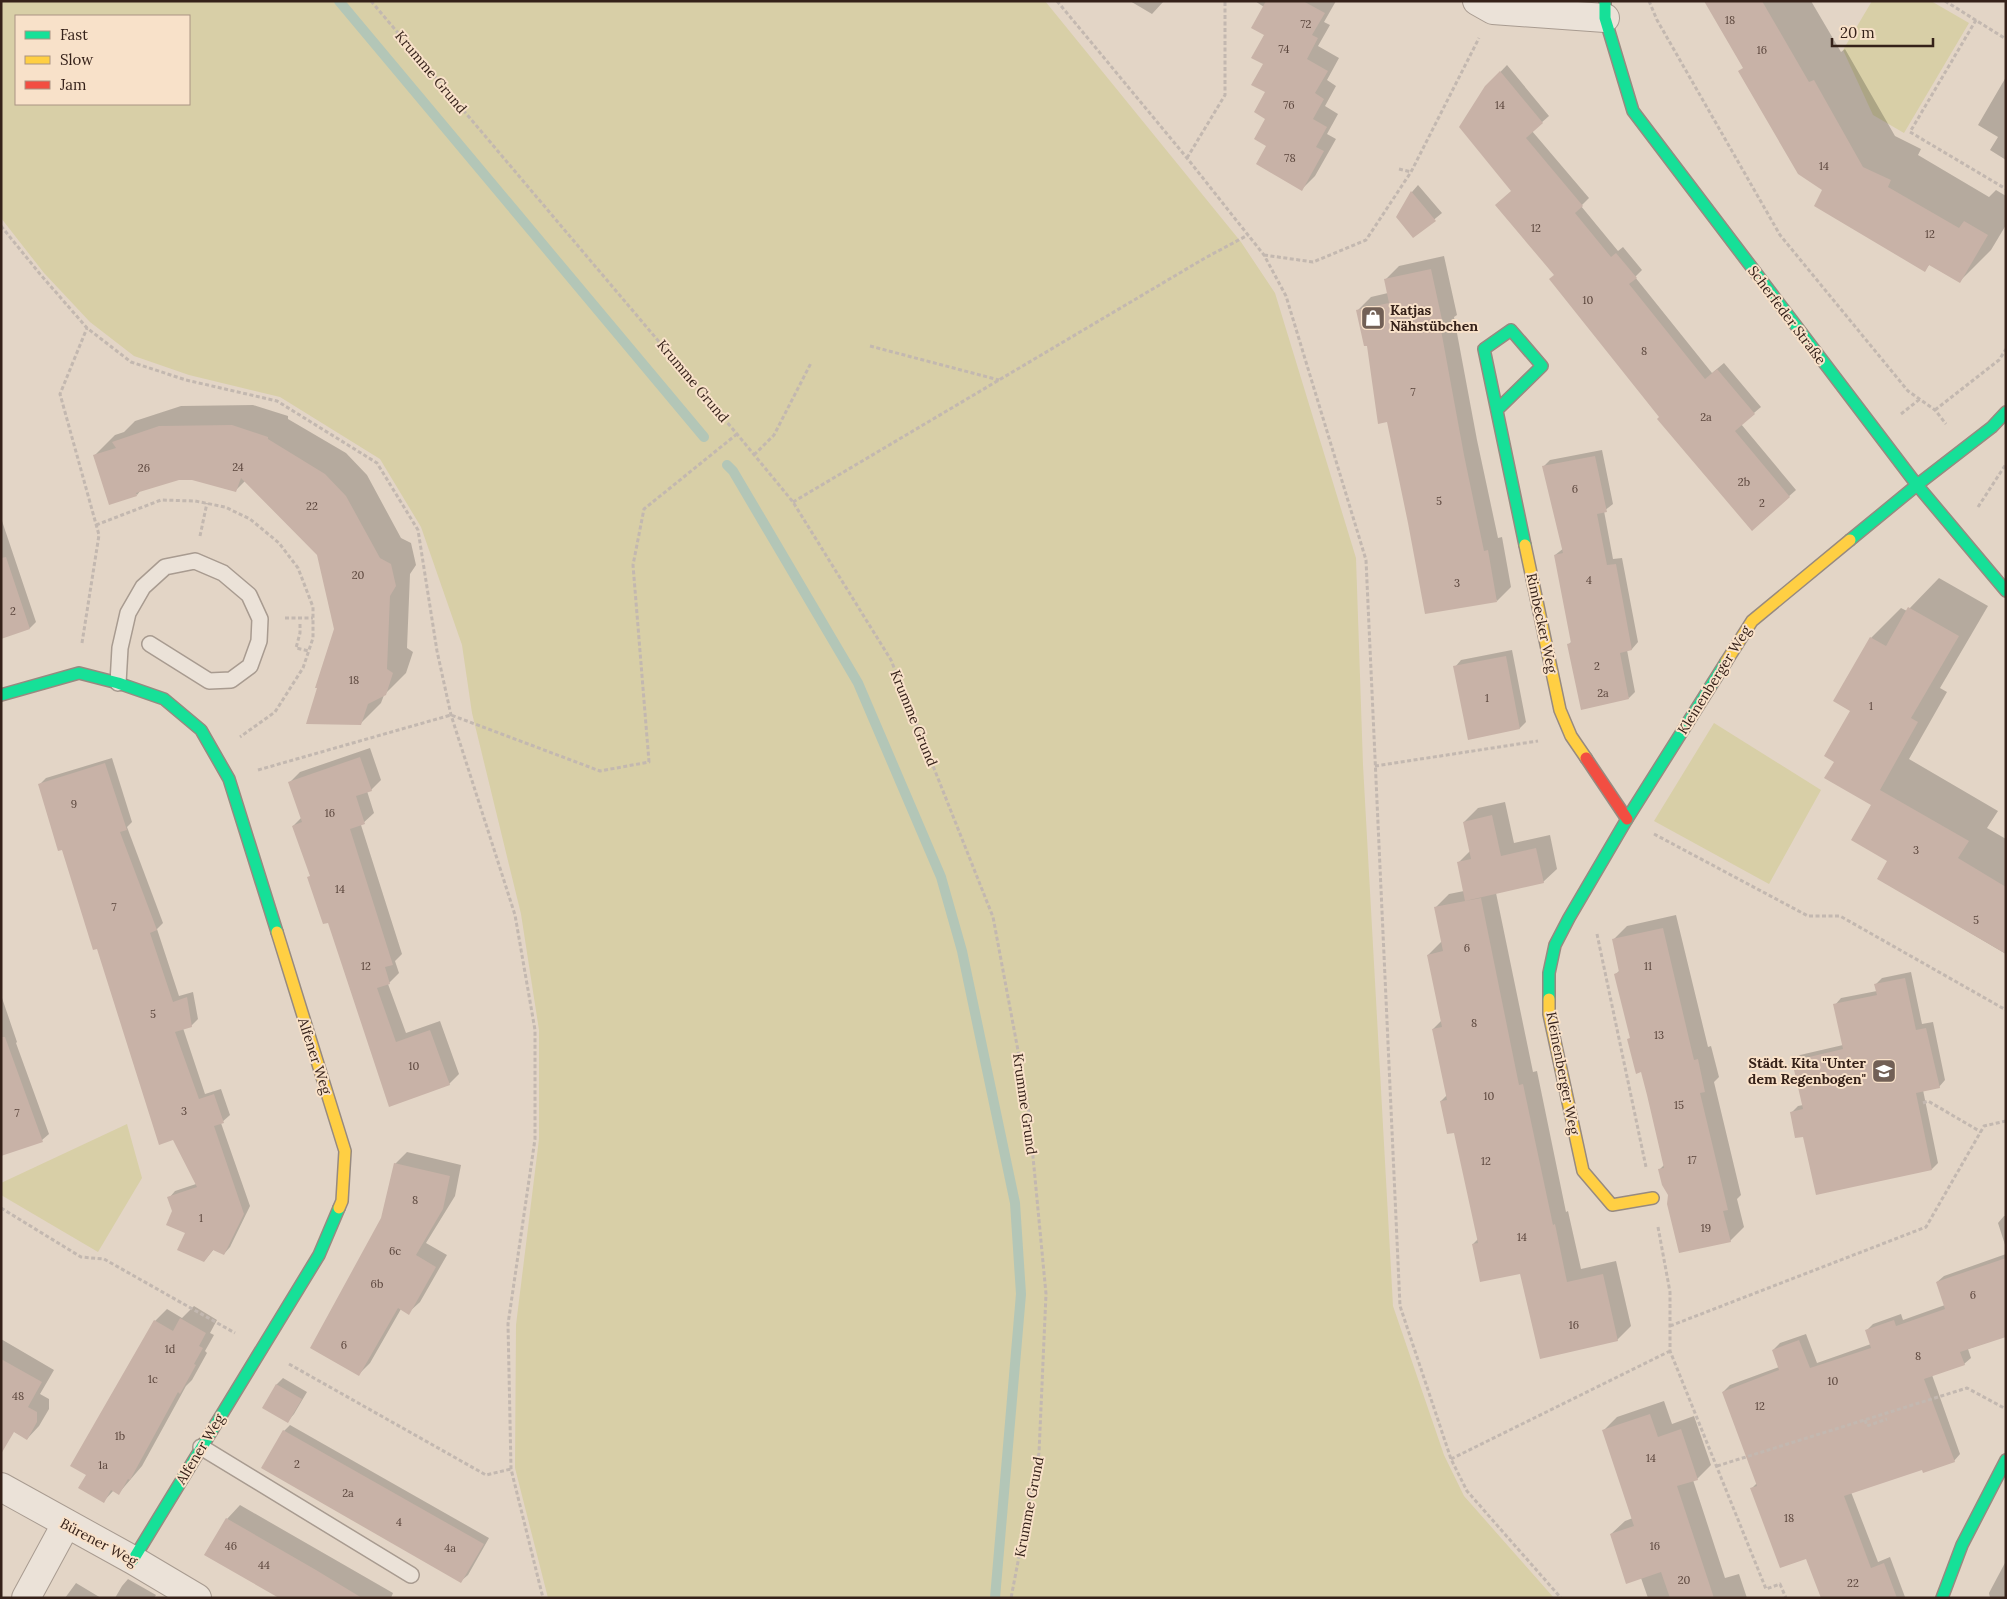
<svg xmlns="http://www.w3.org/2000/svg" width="2007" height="1599" viewBox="0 0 2007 1599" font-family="Lora,serif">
	<rect width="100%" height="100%" fill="#e3d5c6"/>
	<path fill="#d8cfa7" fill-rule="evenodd" d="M1,1h1044l196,241 34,51 81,265 7,207 30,541 51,149 20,41 90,102h-1006l-33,-130 1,-143 23,-186v-109l-18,-116 -49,-201 -10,-68 -41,-118 -41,-68 -100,-62 -91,-22 -55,-19 -44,-34 -46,-49 -43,-55zM16,16h173v88h-173z
		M1872,1h59l38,22 -65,110 -31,-18 -30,-65z
		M1714,723l107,67 -52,94 -115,-63z
		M127,1124l15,54 -44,74 -97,-57v-12z"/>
	<path fill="#0003" d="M1130,1h34l-12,13z
		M1255,1h81l-12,21 6,3 -12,21 21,12 -12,22 9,6 -11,20 13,8 -11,20 9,5 -21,37 -13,13 -34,-44 -4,-138z
		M1706,1h105l30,51 4,-3 50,87 26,13 -3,6 71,42 7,-7 10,6v29l-15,25 -31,31 -30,-17 -6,6 -100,-80 -80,-122z
		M1507,65l42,51 -17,15 57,67 -8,8 37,45 5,-4 19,23 -7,7 77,96 12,-10 37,44 -20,17 55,66 -44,39 -91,-112 -106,-142 -43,-84 -26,-104z
		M2006,77v83l-16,-10 8,-13 -20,-12z
		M1418,185l24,28 -28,23 -16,-19 14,-25z
		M1444,256l13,59 -3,2 23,123 21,98 4,-1 9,50 -14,14 -109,-180 -30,-111 13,-13 17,-4 -3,-13 14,-14z
		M253,405l35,11v3l58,34 21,22 34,63 10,5 5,22 -6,9 -3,74 6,4 -7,21 -22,22 -3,8 -21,21 -42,-170 -72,-74 -11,11 -42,-12h-14l-38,11 -4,5 -43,-39 21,-21 9,-3 11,-11 46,-15z
		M1602,450l11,54 -9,7 9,48 9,-1 16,84 -6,7 -5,1 8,42 -6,6 -60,-54 3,-3 -17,-86 9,-7 -20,-82 6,-6z
		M1,518l35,104 -6,6 -29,10z
		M1939,578l49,28 -48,82 7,4 -38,67 89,52 -11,17 19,11v115l-128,-76 11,-18 -16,-56 -38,-43 17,-50 19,-73 30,-30 6,3z
		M1512,650l14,72 -6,6 -51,10 -14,-71 6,-7z
		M370,748l11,32 -10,10 -4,1 7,22 -13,12 41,129 -7,7 4,12 -11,11 18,49 34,-12 19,53 -10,10 -59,21 -61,-184 -36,-95 9,-9 -12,-35 10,-10z
		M112,758l20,64 -5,5 36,96 -6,6 22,67 14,-4 5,27 -7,7 -8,2 22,66 16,-5 9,26 -9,8 29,83 -20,41 -6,7 -10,-5 -10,12 -30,-50 -5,-13 6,-7 21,-7 -98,-236 -59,-163 7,-7z
		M1505,802l9,41 36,-8 7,34 -14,13 -47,11 37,179 4,-1 29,141 2,-1 13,58 35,-8 15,65 -14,14 -96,-68 -48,-28 5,-5 -23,-108 -14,-30 6,-6 -14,-66 9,-9 -14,-65 14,-14 -7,-33 14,-14 15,-3 -6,-28 12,-12 -6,-29 14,-14z
		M1676,915l32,132 3,-1 8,31 -5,5 27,113 -4,4 7,28 -14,14 -71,-71 5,-5 -22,-95 -11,-33 -15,-63 4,-4 -7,-30 14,-14z
		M1911,972l11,52 11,-2 12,58 -6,7 -16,3 15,73 -6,6 -128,-33 -13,-23 7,-7 5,-1 -9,-44 6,-6 43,-10 -8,-40 6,-7 36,-7 -1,-7 6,-6z
		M1,995l16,47 -1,1 33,91 -7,6 -41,15z
		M407,1152l54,13 -6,31 -29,47 21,12 -27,47 -12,11 -7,-4 -31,54 -11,11 23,-156 13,-54z
		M2004,1216h2v32l-8,-25z
		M2006,1254v82l-38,13 3,9 -7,6 -32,11 28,79 -6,7 -32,7 -71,24 27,70 12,-5 15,40 -83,1 -15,-41 -56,-68 6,-6 -34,-91 7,-7 49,-18 -6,-17 7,-7 26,-9 11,29 54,-19 -4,-14 6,-6 28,-10 2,6 42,-15 -8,-23 7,-6z
		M194,1306l23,14 -7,13 4,2 -9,16 2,2 -15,27 -6,6 -44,80 -23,27 -5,-3 -10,11 -17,-26 68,-154 12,-12 15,9z
		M1,1339l53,31 -14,24 9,5v10l-10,17 -12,13 -26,-15z
		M283,1378l24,14 -13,22 -6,7 -24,-14 13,-23z
		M1664,1401l8,23 22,-8 17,49 -14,14 -4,1 32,98 14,-4 8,24h-99l-7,-20 -30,-44 14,-13 8,-3 -29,-88 13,-13z
		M290,1425l199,113 -21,37 -7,6 -177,-150z
		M240,1505l153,88 -2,5h-110l-54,-79z
		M2006,1561v37h-16l-1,-5z
		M128,1579l28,16 -2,3h-39l7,-12z
		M76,1583l25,15h-36z"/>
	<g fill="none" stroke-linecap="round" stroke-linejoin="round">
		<path stroke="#b3c6b7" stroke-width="10" d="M339,1l365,436
			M727,465l6,6 125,212 83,194 21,74 53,252 6,91 -26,304"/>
	</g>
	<path fill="#c8b2a7" d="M1266,1h37l22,12 -13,22 6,3 -11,21 21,12 -13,22 9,6 -11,20 14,8 -11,20 8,4 -22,40 -46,-27 10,-18 -12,-7 11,-20 -11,-7 11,-20 -14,-7 12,-21 -12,-6 13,-23 -13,-7z
		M1704,1h58l47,81 5,-2 49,87 28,13 -3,7 71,41 5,-7 24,14 -28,48 -31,-18 -4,7 -111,-66 8,-16 -24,-16 -60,-103 5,-3z
		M1500,71l43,52 -17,15 57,68 -8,7 36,44 5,-4 21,25 -8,6 76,95 12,-10 38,45 -20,17 55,66 -38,34 -95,-112 2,-2 -110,-138 5,-4 -59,-70 16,-14 -52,-64 26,-41z
		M1411,191l25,30 -23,17 -17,-21z
		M1431,269l13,60 -3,1 23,125 20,96 4,-1 9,52 -72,12 -17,-91 -21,-101 -9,2 -11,-78h-3l-8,-36 33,-7 -5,-24z
		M232,425l36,12v2l57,35 21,22 34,62 11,6 5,22 -6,10 -3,73 6,4 -7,22 -18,9 -7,21 -55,-1 11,-36h-2l19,-59 -17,-74 -76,-77 -5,14 -44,-12h-13l-43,13 1,3 -28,9 -16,-50 23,-7 -4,-6 47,-16z
		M1595,456l12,56 -10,2 10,51 9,-1 16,86 -12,3 9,46 -48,11 -14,-66 4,-1 -17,-88 9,-2 -21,-87z
		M6,557l24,72 -29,10v-81z
		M1908,607l51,29 -48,82 7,4 -38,68 89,51 -11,17 48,29v67l-129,-75 10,-18 -36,-21 20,-35 -47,-27 10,-16 -10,-6 26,-45 -17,-10 37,-64 16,9z
		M1506,656l14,73 -52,11 -15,-74z
		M360,757l12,34 -16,5 9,28 -15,5 43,136 -8,2 5,17 -13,4 19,54 34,-12 20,55 -61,22 -61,-184 -5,1 -16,-47 3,-1 -18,-50 10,-4 -14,-40z
		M105,763l22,67 -7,2 37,98 -7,3 23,69 14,-5 5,30 -17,5 24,67 15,-5 10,29 -10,3 30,88 -20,41 -11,-5 -9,12 -27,-12 8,-17 -19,-8 6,-14 -5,-14 30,-10 -24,-47 -14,5 -62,-196 -4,1 -31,-100 -4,1 -20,-67z
		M1492,815l9,41 35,-8 8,35 -79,18 -8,-39 14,-3 -8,-37z
		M1481,898l38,187 4,-1 30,141 2,-1 12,58 36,-8 15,67 -78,18 -20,-85 -40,8 -8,-38 6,-1 -24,-110 -7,1 -7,-33 7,-1 -15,-71 10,-2 -15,-72 16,-4 -9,-44z
		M1663,928l31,132 4,-1 7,33 -5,1 28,117 -5,1 8,31 -52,11 -12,-49 1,-9 -6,-10 -4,-16 6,-1 -17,-73 -6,-23 -5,2 -9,-35 3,-1 -16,-64 5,-2 -7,-33z
		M1905,978l11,52 10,-2 14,60 -24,5 16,77 -116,25 -13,-58 -8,1 -5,-26 13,-3 -11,-48 51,-12 -10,-45 44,-9 -3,-11z
		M1,1037h4l38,105 -42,14z
		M394,1163l56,13 -7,33 -27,46 20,12 -27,48 -11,-7 -39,68 -49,-28 71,-130z
		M2006,1258v79l-46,15 5,13 -41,14 31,83 -32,11 -1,-3 -78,26 27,72 13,-5 13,35h-76l-15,-39 -26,9 -30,-80 7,-2 -35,-94 57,-22 -7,-20 27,-10 11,28 61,-20 -6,-18 29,-10 2,6 49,-17 -9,-27z
		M180,1318l26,15 -7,13 4,2 -9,16 2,1 -16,29 -2,-2 -48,88 -2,-1 -9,16 -8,-5 -7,13 -26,-15 8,-13 -16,-9 84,-146 19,11z
		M1,1359l41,23 -14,25 9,5v10l-10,18 -13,-8 -13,22z
		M276,1384l26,15 -14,24 -26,-15z
		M1650,1414l8,23 23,-8 17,51 -21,6 37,112h-44l-9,-26 -35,12 -16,-50 24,-8 -32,-96z
		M283,1430l201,114 -23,39 -200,-115z
		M226,1518l90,52 46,28h-83l-75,-43z"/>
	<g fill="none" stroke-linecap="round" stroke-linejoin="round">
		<defs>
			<path id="lane" d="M118,683l2,-35 8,-35 15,-26 22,-20 30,-6 28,12 26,22 11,24 -1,22 -9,25 -19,14 -22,1 -59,-37
				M201,1447l210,128"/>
			<path id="street" d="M1477,1l16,9 112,8
				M1,1487l132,73 64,38
				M26,1598l40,-74"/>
			<path id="fast" d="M1605,1v17l28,93 284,374 89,106
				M1497,410l45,-44 -31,-36 -27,19 41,196
				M1850,540l67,-55 75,-58 14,-15
				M1,695l78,-22 39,10 46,16 37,31 28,49 48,153
				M1549,999v-26l6,-28 14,-27 58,-99 99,-157
				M133,1560l186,-305 20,-47
				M1942,1598l20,-53 44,-85"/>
			<path id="slow" d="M1525,545l35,165 11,26 15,22
				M1726,662l26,-41 98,-81
				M277,932l68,219 -3,50 -3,7
				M1549,999v15l34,157 29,34 41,-7"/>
			<path id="jam" d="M1586,758l41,61"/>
		</defs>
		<use href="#lane" stroke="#a89b90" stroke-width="18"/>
		<use href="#street" stroke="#a89b90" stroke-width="30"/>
		<use href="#fast" stroke="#978a80" stroke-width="14"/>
		<use href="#slow" stroke="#978a80" stroke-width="14"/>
		<use href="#jam" stroke="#978a80" stroke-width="14"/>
		<path stroke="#c3b8b0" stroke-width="3" stroke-dasharray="4 2.5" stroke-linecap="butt" d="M371,1l366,433 56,68 98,158 102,257 35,187 18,190 -7,159 -28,145
			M1057,1l130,157 61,77 16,20 22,41 80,264 34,746 51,153 16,32 94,107
			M1649,1l8,19 123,215 128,156 27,19 11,14
			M1945,1l61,38
			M1976,20l-66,112 96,57
			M1187,158l38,-63v-94
			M1399,169l12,3
			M1,226l39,48 47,54 44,34 55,18 91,21 100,62 41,67 19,121 14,64 64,200 20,115v109l-27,185 3,145 32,129
			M1264,255l49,7 53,-22 45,-68 68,-134
			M870,346l129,34
			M1935,410l64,-50 7,-11
			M1901,414l19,-15
			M754,455l20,-20 37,-72
			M793,502l412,-244 43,-23
			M1978,507l28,-43
			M96,525l65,-25 34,1 30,6 25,12 29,24 19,25 15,39v31l-10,30 -28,44 -35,25
			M200,536l7,-33
			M285,618h28
			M300,624v9l-4,15 13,3
			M82,643l17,-108 -39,-141 27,-66
			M1375,766l163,-25
			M258,770l193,-55 149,56 49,-9 -16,-197 11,-56 93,-75
			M1654,834l154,82h32l166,94
			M1597,934l49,233
			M1923,1103l5,-2 53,31
			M1,1208l80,49 23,2 131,74
			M1658,1227l12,65v59l96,238 14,-5 6,14
			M1670,1326l256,-99 58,-101 22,-5
			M289,1364l197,111 25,-6
			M1865,1420l2,6 20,-7
			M1451,1459l219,-108
			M1717,1466l250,-78 39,21"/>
		<use href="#lane" stroke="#ebe2d8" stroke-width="15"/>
		<use href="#street" stroke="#ebe2d8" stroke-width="28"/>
		<use href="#fast" stroke="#16e098" stroke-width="11"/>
		<use href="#slow" stroke="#ffcf43" stroke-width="11"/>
		<use href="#jam" stroke="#f24e42" stroke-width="11"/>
	</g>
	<defs>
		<symbol id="shop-square" viewBox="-11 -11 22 22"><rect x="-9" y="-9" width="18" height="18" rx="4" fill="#726056" stroke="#f8e1c9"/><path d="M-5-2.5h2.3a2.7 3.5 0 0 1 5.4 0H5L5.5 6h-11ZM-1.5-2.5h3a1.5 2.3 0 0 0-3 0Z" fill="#fff"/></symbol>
		<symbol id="school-square" viewBox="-11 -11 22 22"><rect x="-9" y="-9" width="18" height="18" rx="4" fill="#726056" stroke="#f8e1c9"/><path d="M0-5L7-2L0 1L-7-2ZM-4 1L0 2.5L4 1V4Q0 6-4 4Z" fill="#fff"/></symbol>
	</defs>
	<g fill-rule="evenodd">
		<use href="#shop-square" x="1359" y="304" width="28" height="28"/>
		<use href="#school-square" x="1870" y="1057" width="28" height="28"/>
	</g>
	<g text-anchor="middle" stroke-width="4" stroke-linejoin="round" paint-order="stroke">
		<g font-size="11" fill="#5a453c">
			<text x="1730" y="24">18</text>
			<text x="1306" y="28">72</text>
			<text x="1284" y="53">74</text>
			<text x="1762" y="54">16</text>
			<text x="1289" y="109">76</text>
			<text x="1500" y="109">14</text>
			<text x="1290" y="162">78</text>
			<text x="1824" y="170">14</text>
			<text x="1536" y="232">12</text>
			<text x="1930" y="238">12</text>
			<text x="1588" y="304">10</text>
			<text x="1644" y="355">8</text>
			<text x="1413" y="396">7</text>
			<text x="1706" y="421">2a</text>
			<text x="238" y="471">24</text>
			<text x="144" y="472">26</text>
			<text x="1744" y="486">2b</text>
			<text x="1575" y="493">6</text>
			<text x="1439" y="505">5</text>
			<text x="1762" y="507">2</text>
			<text x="312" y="510">22</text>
			<text x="358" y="579">20</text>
			<text x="1589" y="584">4</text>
			<text x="1457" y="587">3</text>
			<text x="13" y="615">2</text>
			<text x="1597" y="670">2</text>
			<text x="354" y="684">18</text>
			<text x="1603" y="697">2a</text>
			<text x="1487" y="702">1</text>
			<text x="1871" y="710">1</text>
			<text x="74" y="808">9</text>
			<text x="330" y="817">16</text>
			<text x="1916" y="854">3</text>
			<text x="340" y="893">14</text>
			<text x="114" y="911">7</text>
			<text x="1976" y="924">5</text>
			<text x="1467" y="952">6</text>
			<text x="366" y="970">12</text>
			<text x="1648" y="970">11</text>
			<text x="153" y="1018">5</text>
			<text x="1474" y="1027">8</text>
			<text x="1659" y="1039">13</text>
			<text x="414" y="1070">10</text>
			<text x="1489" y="1100">10</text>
			<text x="1679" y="1109">15</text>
			<text x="184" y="1115">3</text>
			<text x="17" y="1117">7</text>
			<text x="1692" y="1164">17</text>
			<text x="1486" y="1165">12</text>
			<text x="415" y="1204">8</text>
			<text x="201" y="1222">1</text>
			<text x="1706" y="1232">19</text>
			<text x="1522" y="1241">14</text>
			<text x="395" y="1255">6c</text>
			<text x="377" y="1288">6b</text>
			<text x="1973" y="1299">6</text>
			<text x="1574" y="1329">16</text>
			<text x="344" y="1349">6</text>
			<text x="170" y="1353">1d</text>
			<text x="1918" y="1360">8</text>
			<text x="153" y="1383">1c</text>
			<text x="1833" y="1385">10</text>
			<text x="18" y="1400">48</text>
			<text x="1760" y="1410">12</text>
			<text x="120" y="1440">1b</text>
			<text x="1651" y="1462">14</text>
			<text x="297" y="1468">2</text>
			<text x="103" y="1469">1a</text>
			<text x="348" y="1497">2a</text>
			<text x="1789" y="1522">18</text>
			<text x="399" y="1526">4</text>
			<text x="231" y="1550">46</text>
			<text x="1655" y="1550">16</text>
			<text x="450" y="1552">4a</text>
			<text x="264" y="1569">44</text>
			<text x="1684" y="1584">20</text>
			<text x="1853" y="1587">22</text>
		</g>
		<g font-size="14" fill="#352119" stroke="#f8e1c9">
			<text transform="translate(431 72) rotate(50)" y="5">Krumme Grund</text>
			<text transform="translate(1787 315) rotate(53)" y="5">Scherfeder Straße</text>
			<text transform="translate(693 381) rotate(50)" y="5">Krumme Grund</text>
			<text transform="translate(1542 623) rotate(78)" y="5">Rimbecker Weg</text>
			<text transform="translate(1714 680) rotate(-58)" y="5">Kleinenberger Weg</text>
			<text transform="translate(914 718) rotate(68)" y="5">Krumme Grund</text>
			<text transform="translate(315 1056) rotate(72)" y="5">Alfener Weg</text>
			<text transform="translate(1563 1073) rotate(79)" y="5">Kleinenberger Weg</text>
			<text transform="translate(1025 1104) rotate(82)" y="5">Krumme Grund</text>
			<text transform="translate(200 1449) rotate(-59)" y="5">Alfener Weg</text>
			<text transform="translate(1029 1507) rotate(-79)" y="5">Krumme Grund</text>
			<text transform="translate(99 1542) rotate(28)" y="5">Bürener Weg</text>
		</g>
		<g font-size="14" font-weight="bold" fill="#352119" stroke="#f8e1c9" text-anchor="start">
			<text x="1390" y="315">Katjas<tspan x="1390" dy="16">Nähstübchen</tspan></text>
			<text x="1866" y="1068" text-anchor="end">Städt. Kita "Unter<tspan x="1866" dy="16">dem Regenbogen"</tspan></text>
		</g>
	</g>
	<rect width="2007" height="1599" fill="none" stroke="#352119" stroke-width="5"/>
	<rect x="15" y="15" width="175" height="90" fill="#f8e1c9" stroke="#aa9483"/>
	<rect x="25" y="31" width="25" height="8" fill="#16e098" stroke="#aa9483"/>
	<text x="60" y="40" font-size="15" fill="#352119">Fast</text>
	<rect x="25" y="56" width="25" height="8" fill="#ffcf43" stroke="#aa9483"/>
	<text x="60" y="65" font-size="15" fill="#352119">Slow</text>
	<rect x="25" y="81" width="25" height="8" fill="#f24e42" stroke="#aa9483"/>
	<text x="60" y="90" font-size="15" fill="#352119">Jam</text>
	<path d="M1832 38v8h101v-8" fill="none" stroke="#352119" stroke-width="2.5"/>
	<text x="1840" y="38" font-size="15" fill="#352119" stroke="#f8e1c9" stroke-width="4" paint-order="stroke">20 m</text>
</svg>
